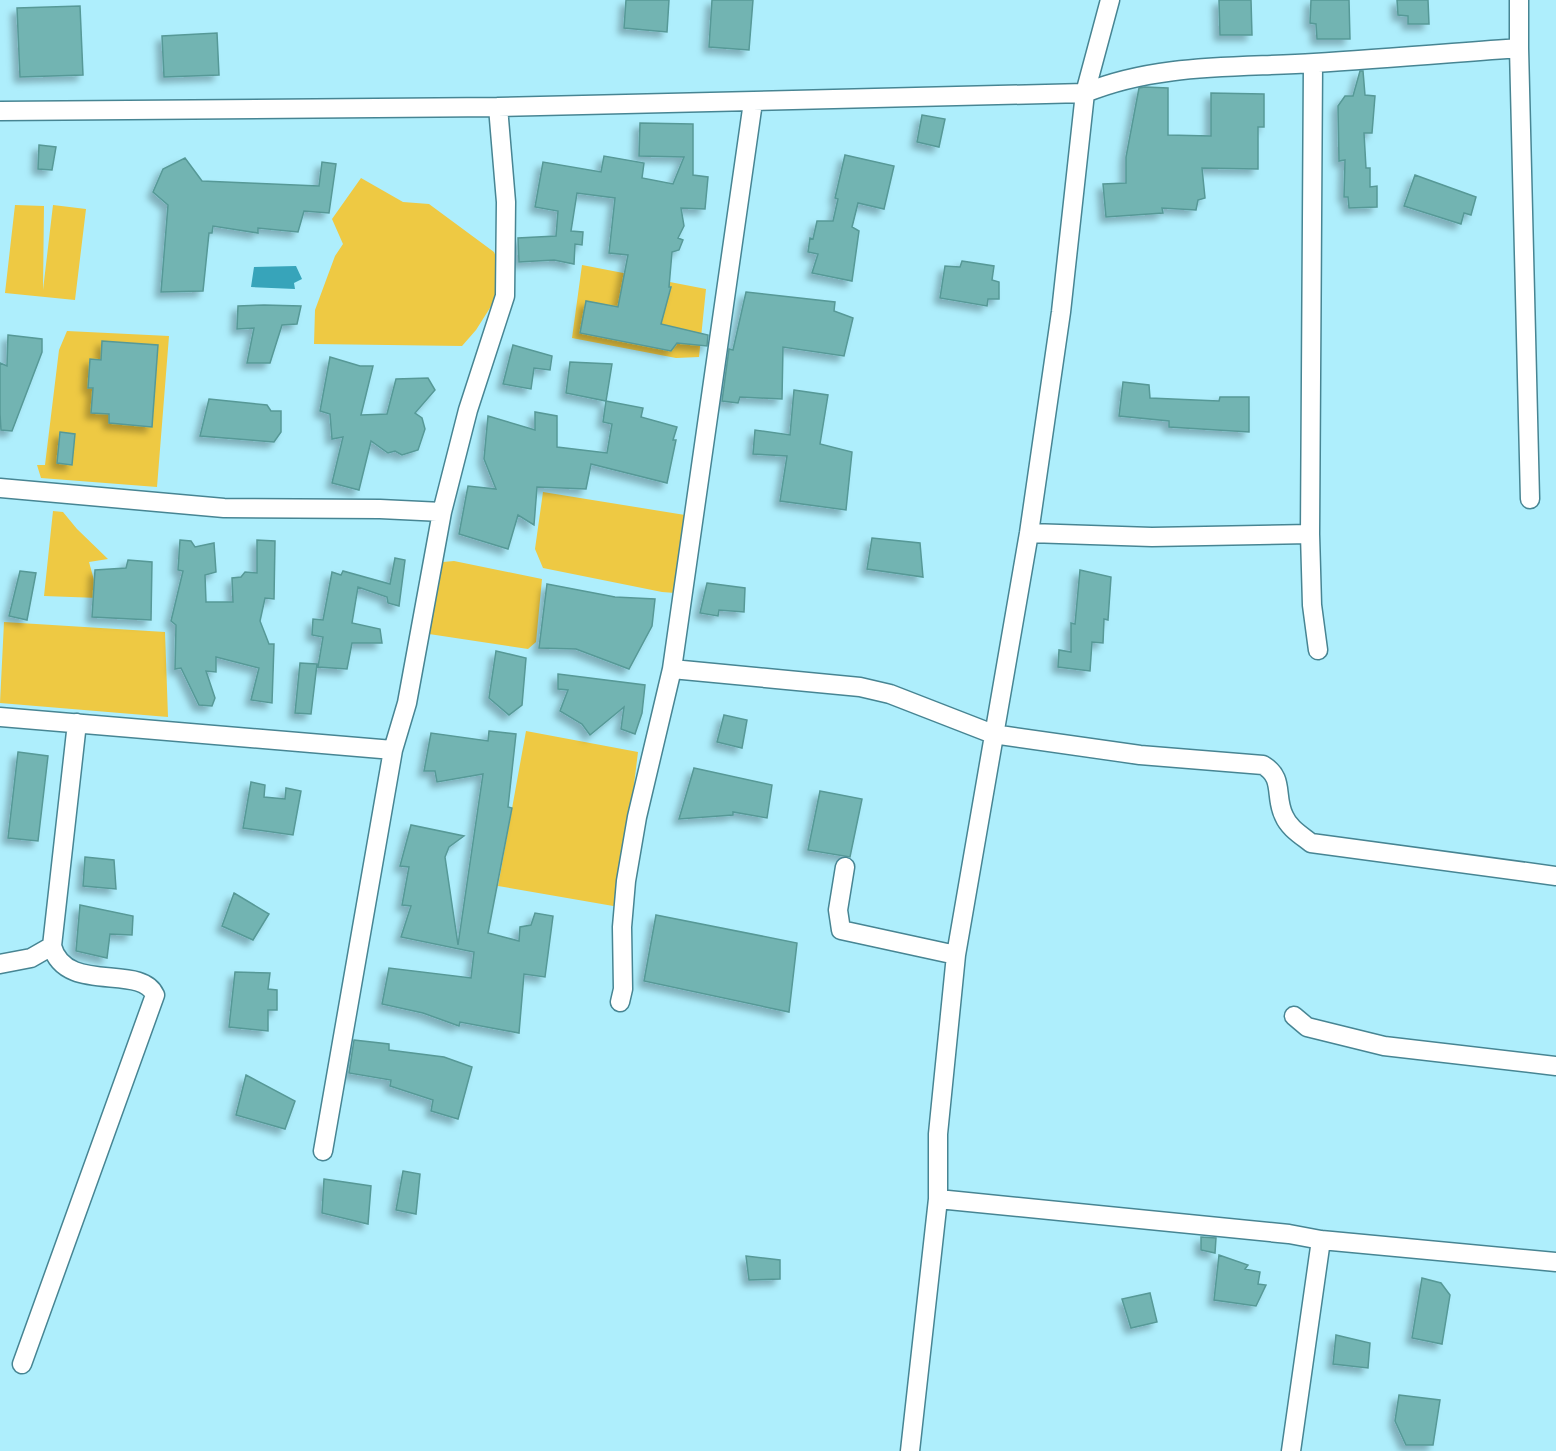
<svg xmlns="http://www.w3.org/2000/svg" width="1556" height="1451" viewBox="0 0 1556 1451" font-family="'Golos Text',sans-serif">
	<defs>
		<filter id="shadow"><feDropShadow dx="-5.5" dy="5.5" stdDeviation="3" flood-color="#0004"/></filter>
	</defs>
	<rect width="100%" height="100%" fill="#aeeefc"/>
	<path fill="#eec943" d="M361,178l42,24 26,2 65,48 13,29 -31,49 -14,16 -148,-2 1,-34 20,-54 8,-12 -11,-25z
		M15,205l29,1 -1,84 10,-85 33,4 -11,91 -70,-7z
		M582,265l124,24 -7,68 -23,1 -104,-20z
		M67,331l102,5 -12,151 -116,-9 -4,-13h8l14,-115z
		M543,492l142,23 -10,78 -13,-1 -119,-24 -8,-19z
		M53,511l10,1 14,17 31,30 -19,3 10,36 -55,-2z
		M454,561l88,18 -6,63 -8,7 -99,-15 14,-72z
		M4,622l161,10 3,85 -168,-14z
		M526,731l112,21 -19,155 -121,-21z"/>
	<path fill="#37a4ba" d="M296,266l6,13 -8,4 1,6 -44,-2 3,-20z"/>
	<path fill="#72b4b2" stroke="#579997" stroke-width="1.5" filter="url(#shadow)" d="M626,0h43l-2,32 -43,-4z
		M712,0h41l-4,50 -40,-3z
		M1219,0h32l1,35h-32z
		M1311,0h38l1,39h-33l-1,-15 -6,-1z
		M1397,0h31l1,24h-21v-8l-10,-1z
		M80,6l3,69 -63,2 -3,-69z
		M217,33l2,42 -55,2 -2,-41z
		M1360,71h3l2,24 10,1 -3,37h-8l2,35h4v19l7,-1v21l-28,1 -1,-11h-4l1,-37 -6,1 -1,-55 7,-10h8z
		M1145,87l23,1v47l43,1v-43l53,1v33h-6v42l-56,-1 3,30 -7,2 -2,10 -34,-2 1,5 -57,4 -3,-33 23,-1v-26l13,-69z
		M922,115l23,4 -6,28 -22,-5z
		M640,123l53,1v51l15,2 -3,32 -24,-1 3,18 -6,12 5,2 -4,10 -7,2 -3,35h2l-10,37 47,11 -1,11 -30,-3 -6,8 -91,-18 6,-32 32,6 10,-52 -19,-2 6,-55 -38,-5 -6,38 12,1 -1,13 -7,-1 -1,20 -20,-4 -35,2 -1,-24 38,-2 2,-25 -23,-4 8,-45 58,10 3,-16 40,7 -2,15 31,6 11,-27 -45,-1z
		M39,145l17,2 -4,23 -14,-1z
		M845,155l49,11 -10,43 -26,-6 -6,24 7,4 -7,50 -40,-8 6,-19 -10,-2 2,-14 3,1 4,-18h16l5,-22 -3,-1z
		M185,158l17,23 117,5 3,-24 14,2 -7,49 -25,-2 -6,21 -40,-4v5l-45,-7 -1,7h-3l-6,58 -42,1 7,-87 -15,-13 10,-23z
		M1415,175l61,22 -5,18 -7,-2 -3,11 -57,-18z
		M962,261l32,5 -2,14 7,2v17h-11l-1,7 -47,-8 5,-32 15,1z
		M746,292l89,10 -1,9 19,7 -9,38 -61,-9 -1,52 -42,-2 -2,6 -16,-2 7,-52 4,1z
		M264,305l37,1 -4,18 -15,1 -12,38h-23l7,-35 -17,1 1,-23z
		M8,335l34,4v13l-30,79 -11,-1 -1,-16v-51l7,3z
		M102,341l56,4 -6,82 -43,-4v-9l-18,-1 2,-25h-5l2,-29 11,1z
		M513,345l39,11 -2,14 -16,-2 -3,21 -28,-5z
		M330,357l30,9h13l-12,49 26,-1 9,-35 32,-1 7,12 -20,23 7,5 3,11 -7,21 -16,5 -7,-4 -7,2 -17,-12 -12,49 -27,-7 11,-46 -11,2 -2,-25 -10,-3z
		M570,362l42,2 -6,37 -40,-8z
		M1123,382l26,3 1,13 69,3 1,-4h29v35l-80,-5v-6l-50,-5z
		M794,390l34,5 -8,49 32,8 -6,58 -66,-9 7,-45 -34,-2 2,-24 35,5z
		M209,399l58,6 4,6h10v21l-7,10 -74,-6z
		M606,401l37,7 -2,9 36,10 -4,13h3l-9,43 -76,-19 -5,25 -49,-2 -3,38 -16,-10 -10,34 -49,-15 9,-48 28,3 -12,-30 4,-43 47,14v-18l22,4v31l50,6 5,-29 -9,-2z
		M60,432l15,2 -3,31 -15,-2z
		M872,538l48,5 3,34 -56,-8z
		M180,540l11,1 4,6 19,-4 2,29 -11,3 1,27h27l-1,-24 9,-1 4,-5 12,1v-33l18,1 -1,58 -9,-1 -5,23 9,23h5l-2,59 -21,-3 8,-32 -43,-11v15l-10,-1 9,27 -3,8 -13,-1 -18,-37 -6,1 1,-44 -5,-4 12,-50 -5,-1z
		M395,558l10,2 -6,46 -11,-3 -1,-6 -29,-10 -6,36 28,6 2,14h-30l-5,26 -29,-2 5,-30 -11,-2 1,-16 10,1 9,-48 9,3 2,-4 47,13z
		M128,560l24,2 -1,58 -59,-3 3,-47 31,-2z
		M1080,570l31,7 -3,43 -4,-1 -1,24 -11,-1 -2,29 -32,-4 1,-17 12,2v-29l4,1z
		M20,571l16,2 -9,47 -18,-4z
		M707,583l38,5 -1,24 -25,-2 -1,6 -18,-3z
		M547,584l68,13 40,2 -3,27 -23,43 -53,-20 -37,-1z
		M496,651l30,7 -4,47 -13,10 -20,-17z
		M300,663l17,1 -6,50 -16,-1z
		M558,674l87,11 -3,28 -7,21 -14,-5 3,-22 -34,28 -8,-11 -22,-13 8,-21 -10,-1z
		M724,715l23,5 -5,28 -25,-6z
		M489,731l27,3 -8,73 4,1 -24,125 31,8 1,-14 11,-2 4,-12 18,3 -8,61 -21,-3 -5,59 -59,-11 -1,4 -36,-13 -41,-9 7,-36 82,10 3,-26 -73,-15 10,-31 -9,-1 7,-38 -9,-1 11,-41 53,11 -15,11 -4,10 13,88 25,-171 -46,8 -2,-11h-11l7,-38 57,8z
		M18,752l30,4 -10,85 -30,-3z
		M694,768l78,17 -5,33 -34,-6v3l-54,4z
		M251,782l14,3 -1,12 21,2 1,-11 15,3 -8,44 -50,-7z
		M820,791l42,8 -12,58 -42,-7z
		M85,857l29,3 2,29 -33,-3z
		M234,893l35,21 -16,26 -31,-14z
		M80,905l53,11 -1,19 -22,-1 -3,24 -31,-7z
		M656,915l141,28 -8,69 -145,-31z
		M235,972l35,1 -2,16 9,1v20h-9v21l-39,-4z
		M354,1040l35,4v6l55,7 28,10 -14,52 -27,-8 2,-11 -43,-14 1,-6 -42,-7z
		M246,1075l49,26 -10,28 -49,-14z
		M403,1171l17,3 -4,40 -20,-4z
		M324,1179l47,7 -3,38 -46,-11z
		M1201,1237l15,1 -1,15 -14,-3z
		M1219,1255l29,10 -3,4 15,3 -2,12 8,1 -10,21 -42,-6z
		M746,1256l34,4v19l-31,1z
		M1422,1278l19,5 9,12 -8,49 -30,-6z
		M1150,1293l7,29 -26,6 -9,-29z
		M1336,1335l34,8 -2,25 -35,-4z
		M1399,1395l41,5 -7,45h-27l-11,-24z"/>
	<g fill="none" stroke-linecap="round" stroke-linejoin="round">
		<defs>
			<path id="minor" d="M1110,0l-25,93c73,-30 152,-25 229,-30 69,-4 137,-10 205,-15v-48
				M1519,48l11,451
				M1313,64l-3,470 2,71 6,45
				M0,111l498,-4 587,-14 -24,219 -32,221 -73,422 -18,179v65l-28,252
				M0,488l224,20 156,1 62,3
				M1029,533l123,4 158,-3
				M672,669l81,-567
				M0,717l393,33 14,-47 35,-191 26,-102 37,-114 1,-94 -8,-95
				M845,867l-7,43 3,20 115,25
				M0,964l31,-6 21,-12
				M620,1002l3,-13 -1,-62 4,-46 11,-64 35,-148 188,18 30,7 103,40 147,21 123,10c22,13 11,31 21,51 5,12 17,19 27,27l245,33
				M1294,1016l13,11 77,19 172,20
				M323,1151l70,-401
				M938,1199l351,35 32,6 235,22
				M22,1364l133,-369c-14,-32 -90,0 -103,-49l25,-223
				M1291,1451l30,-211"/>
		</defs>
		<use href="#minor" stroke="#478593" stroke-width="21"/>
		<use href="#minor" stroke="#fff" stroke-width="18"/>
	</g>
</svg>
